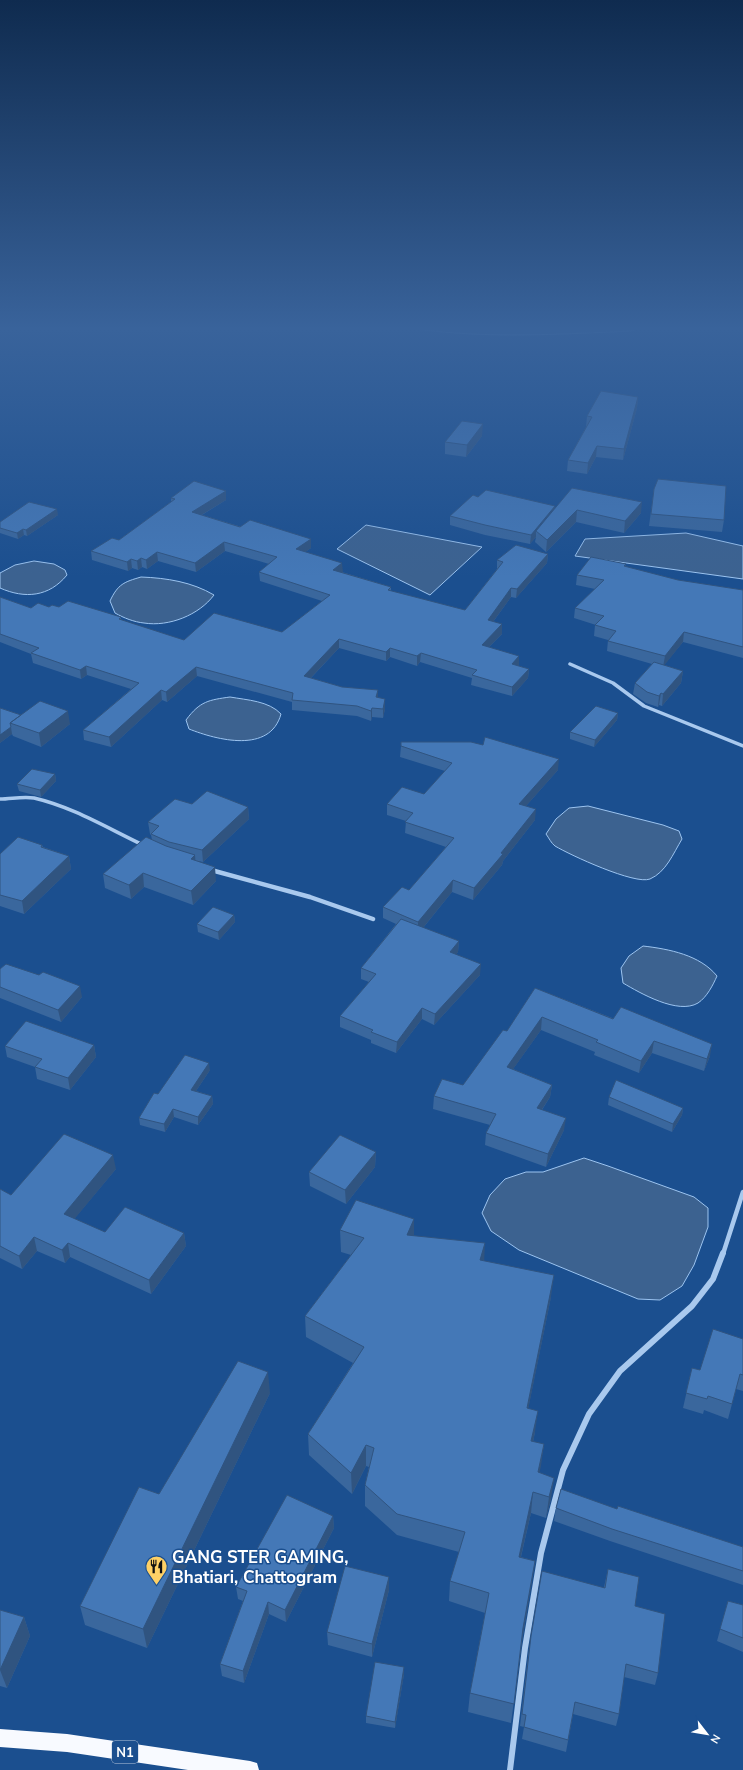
<svg xmlns="http://www.w3.org/2000/svg" width="743" height="1770" viewBox="0 0 743 1770" font-family="'Nunito Sans',sans-serif">
	<rect width="100%" height="100%" fill="#1b4f8f"/>
	<path fill="#3c6290" stroke="#9cc4f0" d="M417,329h218l-2,2c-72,3 -144,8 -216,-2z
		M366,525l116,22 -52,48 -93,-46z
		M686,533l57,13v33l-168,-23 10,-17z
		M34,561l20,3 11,6 2,5c-18,22 -42,24 -67,13v-15l15,-8z
		M141,577c26,1 51,5 73,18 -15,20 -45,32 -70,28 -10,-1 -20,-5 -29,-10l-5,-12c8,-17 14,-19 31,-24z
		M230,697c17,3 39,4 51,17 -11,40 -64,26 -92,15l-3,-9c14,-19 23,-20 44,-23z
		M588,806l75,19 16,6 3,8c-9,15 -16,33 -32,40 -15,6 -80,-24 -95,-33 -4,-3 -6,-8 -9,-12l10,-15 13,-11z
		M643,946c26,3 57,9 74,30 -4,9 -10,21 -19,27 -20,12 -58,-10 -75,-20l-2,-15 8,-12z
		M584,1158l24,8 86,31 14,11v19l-14,38 -12,21 -22,14 -22,-1 -119,-49 -28,-19 -9,-18 8,-18 15,-16 21,-7h17z"/>
	<g fill="none" stroke-linecap="round" stroke-linejoin="round">
		<path stroke="#a9c9ee" stroke-width="3.5" d="M570,664l43,19 31,23 99,40
			M0,799c11,0 23,-3 34,-1 39,9 73,30 109,47"/>
		<path stroke="#a9c9ee" stroke-width="4.5" d="M211,870l99,27 63,22
			M723,1254l20,-62"/>
		<path stroke="#a9c9ee" stroke-width="6" d="M510,1770l15,-122 16,-95 22,-83 26,-56 31,-43 72,-65 21,-27 10,-26"/>
		<path fill="#f8faff" fill-rule="evenodd" d="M0,1729l67,5 183,27 7,2 2,7h-71l-121,-18 -67,-5z"/>
	</g>
	<path fill="#3a679d" d="M638,397l-1,11 -14,52 -27,-3 -9,17 -20,-3 1,-11 18,-33 1,-11z
		M482,436l-16,21 -21,-3v-12z
		M654,489l70,31 -2,12 -73,-6z
		M478,497l77,9 -1,3 87,4 -17,20 -48,-11 -30,30 -11,-10 1,-5 -6,7 -45,-9 -35,-10v-9z
		M171,498l55,2 -24,15 109,33 -6,4 38,20h-1l49,15v4l74,19 32,-41v-9l51,-6 -1,9 -31,35 -5,-1 -18,25 9,2v10l-13,13 30,19 10,3 -1,9 -16,18 -41,-11 1,-7 -52,-16 -3,4 -27,-9 -4,4 -47,-13 -28,30 31,9 36,3v7l7,12 -2,9 -11,-1 -1,4 -14,-5 -65,-6v-8l-95,-26 -30,26 -5,-2 -51,47 -27,-7 -1,-10 48,-41 -44,-14 -6,4 -48,-16 -2,-9 -31,-12v-45l31,11 28,-1 62,10v3l63,20 98,-8 40,-31 -62,-20 -1,-9 10,-8 -44,-13 -29,21 -38,-11 -11,8 -5,-2 -4,3 -6,-2 -4,3 -36,-11 -1,-9 28,-11 52,-38z
		M58,515l-31,21 -3,-1 -6,4 -18,-6v-11z
		M626,564l-1,3 53,13 65,10v68l-60,-16 -19,23 19,6 -2,12 -19,23 -3,-1 -1,2 -12,-4 -13,-9 2,-11 17,-19 -45,-13 1,-11 -14,-4 1,-11h1l-22,-7 1,-10 20,-19 -19,-4 1,-10z
		M0,708l21,7 49,9 -29,23 -28,-11 -1,-2 -12,9z
		M618,713l-1,7 -23,27 -24,-8v-7z
		M401,746l157,24 -32,36 9,14 -32,41 -1,4 -29,35 -21,-8 -29,36 36,13 -1,11 -2,2 24,21 -46,50 -12,-6 -26,34 -25,-10v-3l-31,-13v-11l29,-34 -8,-3v-11l35,-44 -13,-6v-11l26,-17 37,-43 -41,-14 1,-12 -19,-6v-11l37,-10 21,-23 -45,-14z
		M55,774l1,7 -15,16 -22,-6 -2,-7z
		M192,804l56,3 1,12 -46,43 -5,-1 18,20 -23,24 -49,-18 -13,12 -26,-11 -2,-14 49,-34 -1,-5 -1,-1 -2,-12z
		M42,845l1,2 26,9 2,13 -47,45 -24,-8v-52z
		M234,915l1,7 -16,18 -21,-8 -1,-8z
		M0,969l82,28 -21,25 -61,-24z
		M535,988l175,68 -6,15 -52,-18 -13,20 -45,-18 1,-3 -54,-22 -28,39 39,16 -2,12 -8,13 22,20 -18,37 -61,-22 1,-12 4,-8 -57,-16 1,-13 29,-11 44,-54z
		M94,1045l2,12 -26,33 -33,-11 -2,-12 -28,-10 -2,-11z
		M210,1070l-14,21 16,5 1,8 -15,21 -24,-8 -9,15 -25,-7 -1,-7 19,-24z
		M609,1097l74,11 -1,7 -10,17 -64,-27z
		M376,1152l-1,15 -29,37 -36,-18 -1,-14z
		M116,1169l-42,50 31,13 79,1 2,13 -35,48 -81,-37 -5,6 -28,-12 -15,18 -22,-11v-69l11,6z
		M340,1230l74,6 70,25 67,36 -23,112 7,23 -2,10 11,2 -5,29 12,26 -5,19 -15,-5 -10,44 14,4 -13,80 -11,82 -43,-11 2,-19 15,-80 -36,-12 1,-20 9,-29 -62,-17 -32,-29v-21l4,-18 -3,-1 -14,28 -43,-39 -1,-21 45,-71 -47,-26 -1,-21 46,-61 -10,-3z
		M743,1339v52l-7,-2 -8,30 -24,-9 -1,4 -20,-6 9,-40 8,2z
		M270,1393l-123,255 -62,-23 -5,-19 79,-112z
		M556,1508l61,1 126,38v38l-133,-44 -56,-20z
		M333,1516l1,12 -48,94 -17,-8 -25,69 -22,-7 -2,-12 23,-63 -5,-2 -2,-12z
		M608,1569l27,37 23,67 -3,12 -31,-8 -5,37 -3,12 -43,-12 -7,38 -44,-13 2,-12 -4,-1 9,-77 75,-62z
		M389,1590l-17,67 -44,-12 -1,-13z
		M728,1601l15,4v47l-26,-11z
		M0,1610l24,7 6,19 -23,52 -7,-2z
		M404,1674l-9,54 -29,-5v-7z"/>
	<path fill="#305480" d="M638,397l-1,11 -14,52 1,-11z
		M483,424l-1,12 -16,21 1,-12z
		M597,446l-1,11 -9,17 1,-11z
		M226,491v9l-33,20 -1,-8z
		M642,502l-1,11 -17,20 1,-12z
		M555,506l-1,10 -18,15v6l-6,7 1,-9z
		M57,509l1,6 -31,21 -1,-6z
		M577,510l-1,12 -30,30 1,-12z
		M23,529l1,6 -6,4 -1,-6z
		M311,539v9l-14,10 -1,-9z
		M224,542l1,9 -29,21 -1,-9z
		M157,552l1,9 -11,8 -1,-9z
		M548,554l-1,9 -31,35 1,-9z
		M141,558l1,9 -4,3 -1,-9z
		M131,559l1,9 -4,3 -1,-9z
		M342,563l1,9 -10,7v-9z
		M511,588v9l-24,33 1,-10z
		M502,624v10l-21,21 1,-10z
		M684,632l-1,10 -20,25 2,-11z
		M339,639v9l-35,37v-9z
		M390,648v9l-4,4v-9z
		M421,653l-1,9 -3,4v-10z
		M519,656v10l-7,-2z
		M86,666l1,9 -6,4 -1,-9z
		M196,667l1,9 -30,26 -1,-10z
		M529,669l-1,9 -16,18v-9z
		M683,671l-2,12 -19,23 1,-12z
		M161,690l1,10 -51,47 -2,-10z
		M378,690v9l-2,-2z
		M661,693l-2,12 -1,2 1,-11z
		M385,699v10l-2,9v-9z
		M372,708v9l-1,4v-10z
		M68,711l2,13 -29,23 -2,-14z
		M618,713l-1,7 -23,27 1,-7z
		M11,727l1,7 -12,9v-8z
		M559,759l-1,11 -40,45 1,-11z
		M55,774l1,7 -15,16 -1,-7z
		M248,807l1,12 -46,43 -1,-12z
		M536,809l-1,11 -32,41 -1,4 -29,35 1,-12 27,-35z
		M195,855l1,13 -5,-9z
		M69,856l2,13 -47,45 -2,-13z
		M215,867l1,14 -23,24 -2,-14z
		M143,873l1,14 -13,12 -2,-14z
		M453,880l-1,12 -34,42v-12z
		M234,915l1,7 -16,18 -1,-8z
		M459,941l-1,11 -8,11v-11z
		M481,964l-1,11 -46,50 1,-11z
		M80,986l2,11 -21,25 -3,-12z
		M422,1008v11l-26,34 1,-11z
		M542,1017l-1,13 -35,49 1,-12z
		M654,1041l-2,12 -13,20 2,-12z
		M712,1044l-2,12 -6,15 3,-12z
		M94,1045l2,12 -26,33 -2,-12z
		M209,1063l1,7 -18,27 -1,-7z
		M552,1085l-2,12 -15,23 2,-12z
		M212,1096l1,8 -15,21v-8z
		M683,1108l-1,7 -10,17 1,-8z
		M173,1109l1,8 -9,15 -1,-8z
		M566,1118l-2,12 -18,37 2,-13z
		M376,1152l-1,15 -29,37 -1,-14z
		M113,1155l3,14 -49,59 -3,-14z
		M414,1219v22l-7,-6z
		M184,1233l2,13 -35,48 -2,-14z
		M34,1237l3,14 -15,18 -3,-13z
		M68,1243l2,14 -5,6 -3,-13z
		M485,1243l-1,22 -4,-5z
		M554,1275l-3,22 -27,133 3,-22z
		M268,1372l2,21 -123,255 -4,-19z
		M538,1411l-3,21 -6,30 2,-21z
		M544,1444l-3,22 -6,27 3,-21z
		M366,1445v21l-14,28 -1,-21z
		M554,1478l-3,21 -5,19 3,-21z
		M533,1492l-2,21 -15,64 3,-20z
		M333,1516l1,12 -48,94 -1,-12z
		M535,1561l-3,20 -11,66 2,-19z
		M389,1577v13l-17,67v-13z
		M268,1602l1,12 -25,69 -1,-12z
		M24,1617l6,19 -23,52 -7,-18z
		M404,1667v7l-9,54v-6z"/>
	<path fill="#4478b7" stroke="#305480" d="M601,391l37,6 -14,52 -27,-3 -9,17 -20,-3 24,-43 -5,-1z
		M462,421l21,3 -16,21 -22,-3z
		M658,479l68,7 -2,34 -73,-6 3,-25z
		M194,481l32,10 -34,21 48,15 10,-7 61,19 -15,10 46,14 -9,7 58,17 -3,3 77,20 38,-48 -6,-2 19,-15 32,9 -31,35 -6,-1 -23,32 14,4 -20,21 37,11 -7,8 17,5 -17,18 -40,-12 5,-5 -56,-17 -4,3 -27,-8 -4,4 -47,-13 -35,37 38,11 36,3 -2,7 9,2 -2,10 -11,-1 -1,3 -14,-5 -65,-6 1,-7 -97,-26 -30,25 -5,-2 -52,47 -26,-7 56,-47 -53,-17 -6,4 -49,-17 8,-5 -39,-14v-37l31,11 7,-5 11,4 3,-2 7,2 9,-6 53,16 -2,2 65,21 30,-27 68,19 48,-37 -71,-23 18,-15 -53,-15 -29,21 -38,-11 -11,8 -5,-2 -4,3 -6,-2 -4,3 -36,-11 21,-13 7,2 56,-41 -4,-1z
		M572,488l70,14 -17,19 -48,-11 -30,30 -11,-9z
		M486,490l69,16 -24,29 -46,-10 -35,-9 23,-21 5,2z
		M29,502l28,7 -31,21 -3,-1 -6,4 -17,-5v-6z
		M591,557l35,7 -2,2 54,14 65,10v57l-59,-15 -19,24 -57,-15 8,-10 -21,-6 9,-9 -29,-8 29,-28 -27,-5z
		M654,662l29,9 -20,23 -2,-1 -2,3 -12,-4 -12,-9z
		M40,701l28,10 -29,22 -29,-10z
		M596,706l22,7 -23,27 -25,-8z
		M0,708l21,7 -11,8 1,4 -11,8z
		M485,737l74,22 -40,45 17,5 -35,44 2,1 -29,34 -21,-8 -35,42 -35,-15 19,-20 7,3 45,-52 -49,-16 8,-9 -26,-9 15,-17 22,7 28,-31 -51,-17v-4h70l12,3z
		M32,769l23,5 -15,16 -23,-6z
		M207,791l41,16 -46,43 -33,-8 -18,-8 8,-8 -11,-4 27,-23 17,5z
		M18,837l24,8 -1,2 28,9 -47,45 -22,-6v-41z
		M146,837l20,9 29,9 -4,4 24,8 -24,24 -48,-18 -14,12 -26,-11z
		M213,907l21,8 -16,17 -21,-8z
		M401,919l58,22 -9,11 31,12 -46,50 -13,-6 -25,34 -26,-10 2,-2 -33,-14 36,-42 -15,-6z
		M6,964l33,11 4,-3 37,14 -22,24 -58,-23v-18z
		M535,988l78,31 8,-12 91,37 -5,15 -53,-18 -13,20 -45,-19 2,-2 -56,-23 -35,50 45,18 -15,23 29,10 -18,36 -62,-21 10,-19 -62,-18 8,-17 21,6 40,-55 4,1z
		M26,1021l68,24 -26,33 -33,-11 7,-8 -37,-13z
		M185,1055l24,8 -18,27 21,6 -14,21 -25,-8 -9,15 -25,-6 15,-25 4,1z
		M616,1080l67,28 -10,16 -64,-27z
		M64,1134l49,21 -49,59 41,18 20,-25 59,26 -35,47 -81,-37 -6,7 -28,-13 -15,19 -19,-10v-57l11,6z
		M340,1135l36,17 -31,38 -36,-18z
		M356,1200l58,19 -7,16 78,8 -5,17 74,15 -27,133 11,3 -7,30 13,3 -6,28 16,6 -5,19 -16,-5 -14,65 16,4 -12,67 -9,76 -44,-11 19,-100 -39,-12 15,-49 -68,-18 -32,-29 9,-37 -8,-3 -15,28 -43,-39 56,-87 -59,-31 59,-78 -24,-8z
		M713,1329l30,10v36l-3,-1 -8,30 -24,-8 -1,3 -21,-6 6,-25 8,2z
		M238,1361l30,11 -125,257 -63,-23 59,-119 20,7z
		M561,1489l56,20 1,-3 125,41v24l-131,-42 -56,-21z
		M287,1495l46,21 -48,94 -17,-8 -25,69 -23,-7 27,-73 -11,-4z
		M345,1566l44,11 -17,67 -45,-12z
		M608,1569l31,8 -4,29 30,8 -7,59 -32,-9 -7,50 -44,-12 -7,38 -44,-13 2,-12 -4,-1 9,-78 11,-65 63,17z
		M728,1601l15,4v33l-23,-9z
		M0,1610l24,7 -24,53z
		M375,1662l29,5 -9,55 -29,-6z"/>
	<linearGradient id="sky" x2="0" y2="1"><stop stop-color="#0f2b4f"/><stop offset="0.57" stop-color="#39639b"/><stop offset="1" stop-color="#39639b" stop-opacity="0"/></linearGradient>
	<rect width="743" height="577" fill="url(#sky)"/>
	<defs>
		<symbol id="restaurant-pin" viewBox="-11 -11 22 30"><path d="M0 17L-7.5 6A9.5 9.5 0 1 1 7.5 6Z" fill="#ffd166" stroke="#1b4f8f"/><path d="M-5-6h1v4h1v-4h1v4h1v-4h1v5L-1.5 .5V6h-2V.5L-5-1ZM5-6V6H3V1.5H1.5Q1.5-4 5-6Z" fill="#111"/></symbol>
	</defs>
	<g fill-rule="evenodd">
		<use href="#restaurant-pin" x="144" y="1554" width="25" height="34"/>
	</g>
	<g text-anchor="middle" stroke-width="3" stroke-linejoin="round" paint-order="stroke">
		<rect fill="#1b4f8f" stroke="#bbcadd" stroke-width="1" x="112" y="1741" width="26" height="22" rx="3"/>
		<g font-size="13" font-weight="bold" fill="#fff">
			<text x="125" y="1757">N1</text>
		</g>
		<g font-size="17" font-weight="bold" fill="#fff" stroke="#1b4f8f" text-anchor="start">
			<text x="172" y="1563">GANG STER GAMING,<tspan x="172" dy="20">Bhatiari, Chattogram</tspan></text>
		</g>
	</g>
	<g transform="translate(707 1734) rotate(121)" stroke="#1b4f8f" stroke-width="3" paint-order="stroke">
	<path d="M0-3L7 15L0 10L-7 15Z" fill="#ffffff"/>
	<text y="-6" font-size="11" font-weight="bold" text-anchor="middle" fill="#ffffff">N</text>
	</g>
</svg>
